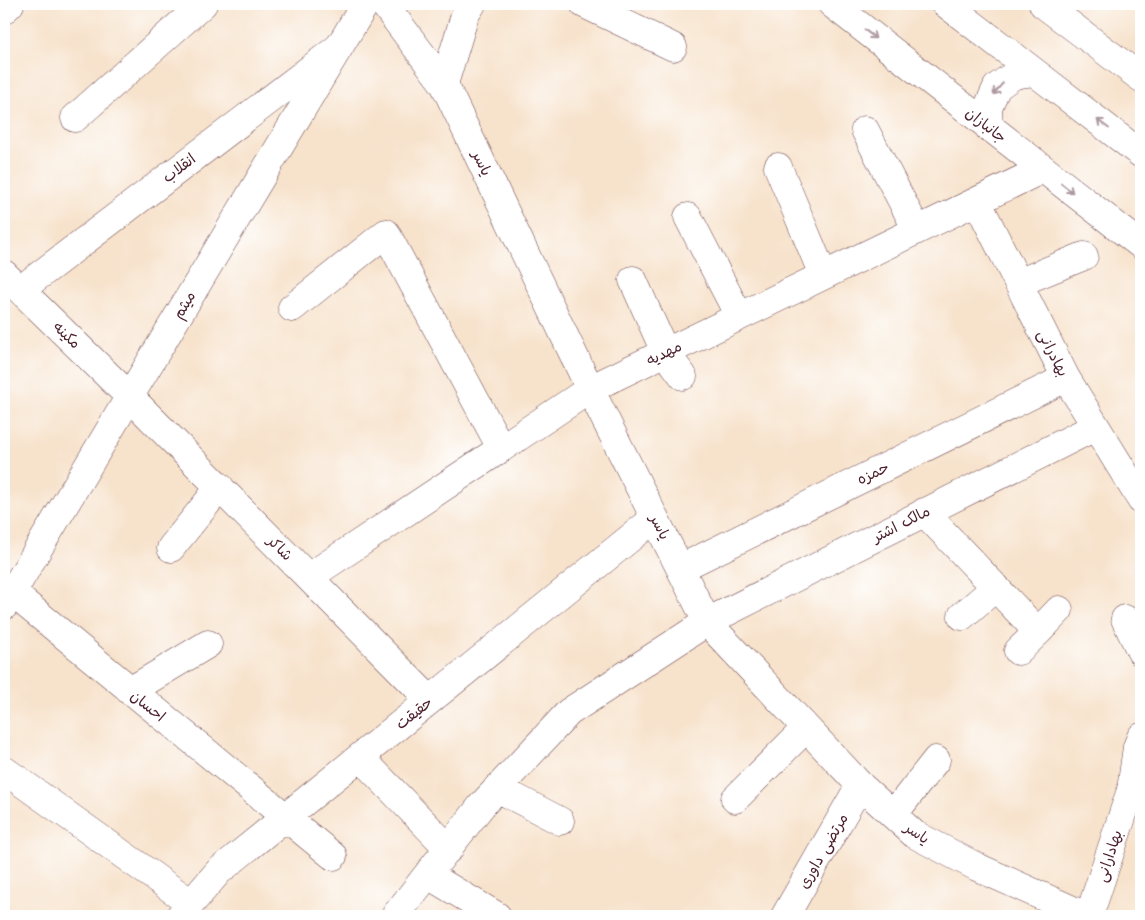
<svg xmlns="http://www.w3.org/2000/svg" width="1145" height="920" viewBox="0 0 1145 920" font-family="Kalam,'Playpen Sans Arabic',sans-serif">
	<rect width="100%" height="100%" fill="#fff"/>
	<filter id="ink" filterUnits="userSpaceOnUse"><feTurbulence type="fractalNoise" baseFrequency=".02" numOctaves="2"/><feDisplacementMap in="SourceGraphic" scale="10" xChannelSelector="R" yChannelSelector="G"/><feConvolveMatrix kernelMatrix="1 2 1 2 8 2 1 2 1" color-interpolation-filters="sRGB"/></filter>
	<filter id="wash" filterUnits="userSpaceOnUse"><feTurbulence type="fractalNoise" baseFrequency=".0096" numOctaves="4" result="noise"/><feDisplacementMap in="SourceGraphic" scale="20" xChannelSelector="R" yChannelSelector="G"/><feGaussianBlur stdDeviation="1.12" result="paint"/><feColorMatrix in="noise" values="0 0 0 0 0 0 0 0 0 0 0 0 0 0 0 0 0 1.4 0 .05"/><feComposite in="paint" operator="in"/></filter>
	<g filter="url(#wash)">
		<rect width="100%" height="100%" fill="#f7e2cb"/>
	</g>
	<g filter="url(#ink)">
		<g fill="none" stroke-linecap="round" stroke-linejoin="round">
			<defs>
				<path id="minor" d="M384,4l60,80 146,305 117,233 153,163 54,49 63,33 109,49
					M584,4l89,43
					M1043,4l98,74
					M4,10l6,-6
					M444,84l21,-69 7,-11
					M75,118l128,-114
					M865,130l52,100
					M778,167l45,108
					M977,201l89,177 75,122
					M688,217l51,99
					M4,274l125,122 301,304
					M633,280l32,72 18,24
					M1018,283l66,-27
					M20,290l319,-243
					M292,308l94,-75 115,215
					M924,512l114,120 -20,19
					M171,548l49,-61
					M681,568l385,-190
					M309,577l281,-188 453,-220
					M4,586l329,270
					M962,616l34,-29
					M1125,619l16,33
					M1038,632l21,-22
					M130,691l78,-47
					M360,757l89,92
					M4,770l187,133
					M497,788l63,33
					M735,799l71,-71
					M893,815l43,-55
					M428,875l69,41
					M180,916l39,-45 436,-353
					M395,916l87,-111 87,-93 138,-90 388,-195
					M785,916l75,-131
					M1089,916l42,-126 6,-43 4,-10"/>
				<path id="major" d="M832,4l309,241
					M946,4l195,150
					M989,128l-1,-21 9,-20 17,-12 20,-3
					M4,606l361,-602"/>
			</defs>
			<use href="#minor" stroke="#643c43" stroke-width="29"/>
			<use href="#major" stroke="#643c43" stroke-width="29"/>
			<use href="#minor" stroke="#fff" stroke-width="28"/>
			<use href="#major" stroke="#fff" stroke-width="28"/>
		</g>
		<defs><path id="oneway-shaft" d="M-6 0H5M1.5-3L5.5 0L1.5 3" fill="none" stroke-width="1.6" stroke-linecap="round" stroke-linejoin="round" transform="scale(1.25)"/></defs>
		<g stroke="#ae9aa0">
			<use href="#oneway-shaft" transform="translate(870 34) rotate(38)"/>
			<use href="#oneway-shaft" transform="translate(998 89) rotate(129)"/>
			<use href="#oneway-shaft" transform="translate(1103 124) rotate(-143)"/>
			<use href="#oneway-shaft" transform="translate(1067 188) rotate(38)"/>
		</g>
	</g>
	<g text-anchor="middle" stroke-width="4" stroke-linejoin="round" paint-order="stroke">
		<g font-size="15" fill="#4a1f2b" stroke="#fff">
			<text transform="translate(986 125) rotate(38)" y="5">جانبازان</text>
			<text transform="translate(482 163) rotate(64)" y="5">یاسر</text>
			<text transform="translate(179 168) rotate(-37)" y="5">انقلاب</text>
			<text transform="translate(184 305) rotate(-59)" y="5">میثم</text>
			<text transform="translate(67 335) rotate(44)" y="5">مکینه</text>
			<text transform="translate(664 353) rotate(-26)" y="5">مهدیه</text>
			<text transform="translate(1053 353) rotate(63)" y="5">بهادرانی</text>
			<text transform="translate(873 473) rotate(-26)" y="5">حمزه</text>
			<text transform="translate(901 524) rotate(-27)" y="5">مالک اشتر</text>
			<text transform="translate(660 527) rotate(63)" y="5">یاسر</text>
			<text transform="translate(280 548) rotate(45)" y="5">شاکر</text>
			<text transform="translate(148 706) rotate(39)" y="5">احسان</text>
			<text transform="translate(414 713) rotate(-39)" y="5">حقیقت</text>
			<text transform="translate(917 833) rotate(34)" y="5">یاسر</text>
			<text transform="translate(823 851) rotate(-60)" y="5">مرتضی داوری</text>
			<text transform="translate(1109 856) rotate(-72)" y="5">بهادارانی</text>
		</g>
	</g>
	<rect width="1145" height="920" fill="none" stroke="#fff" stroke-width="20"/>
</svg>
